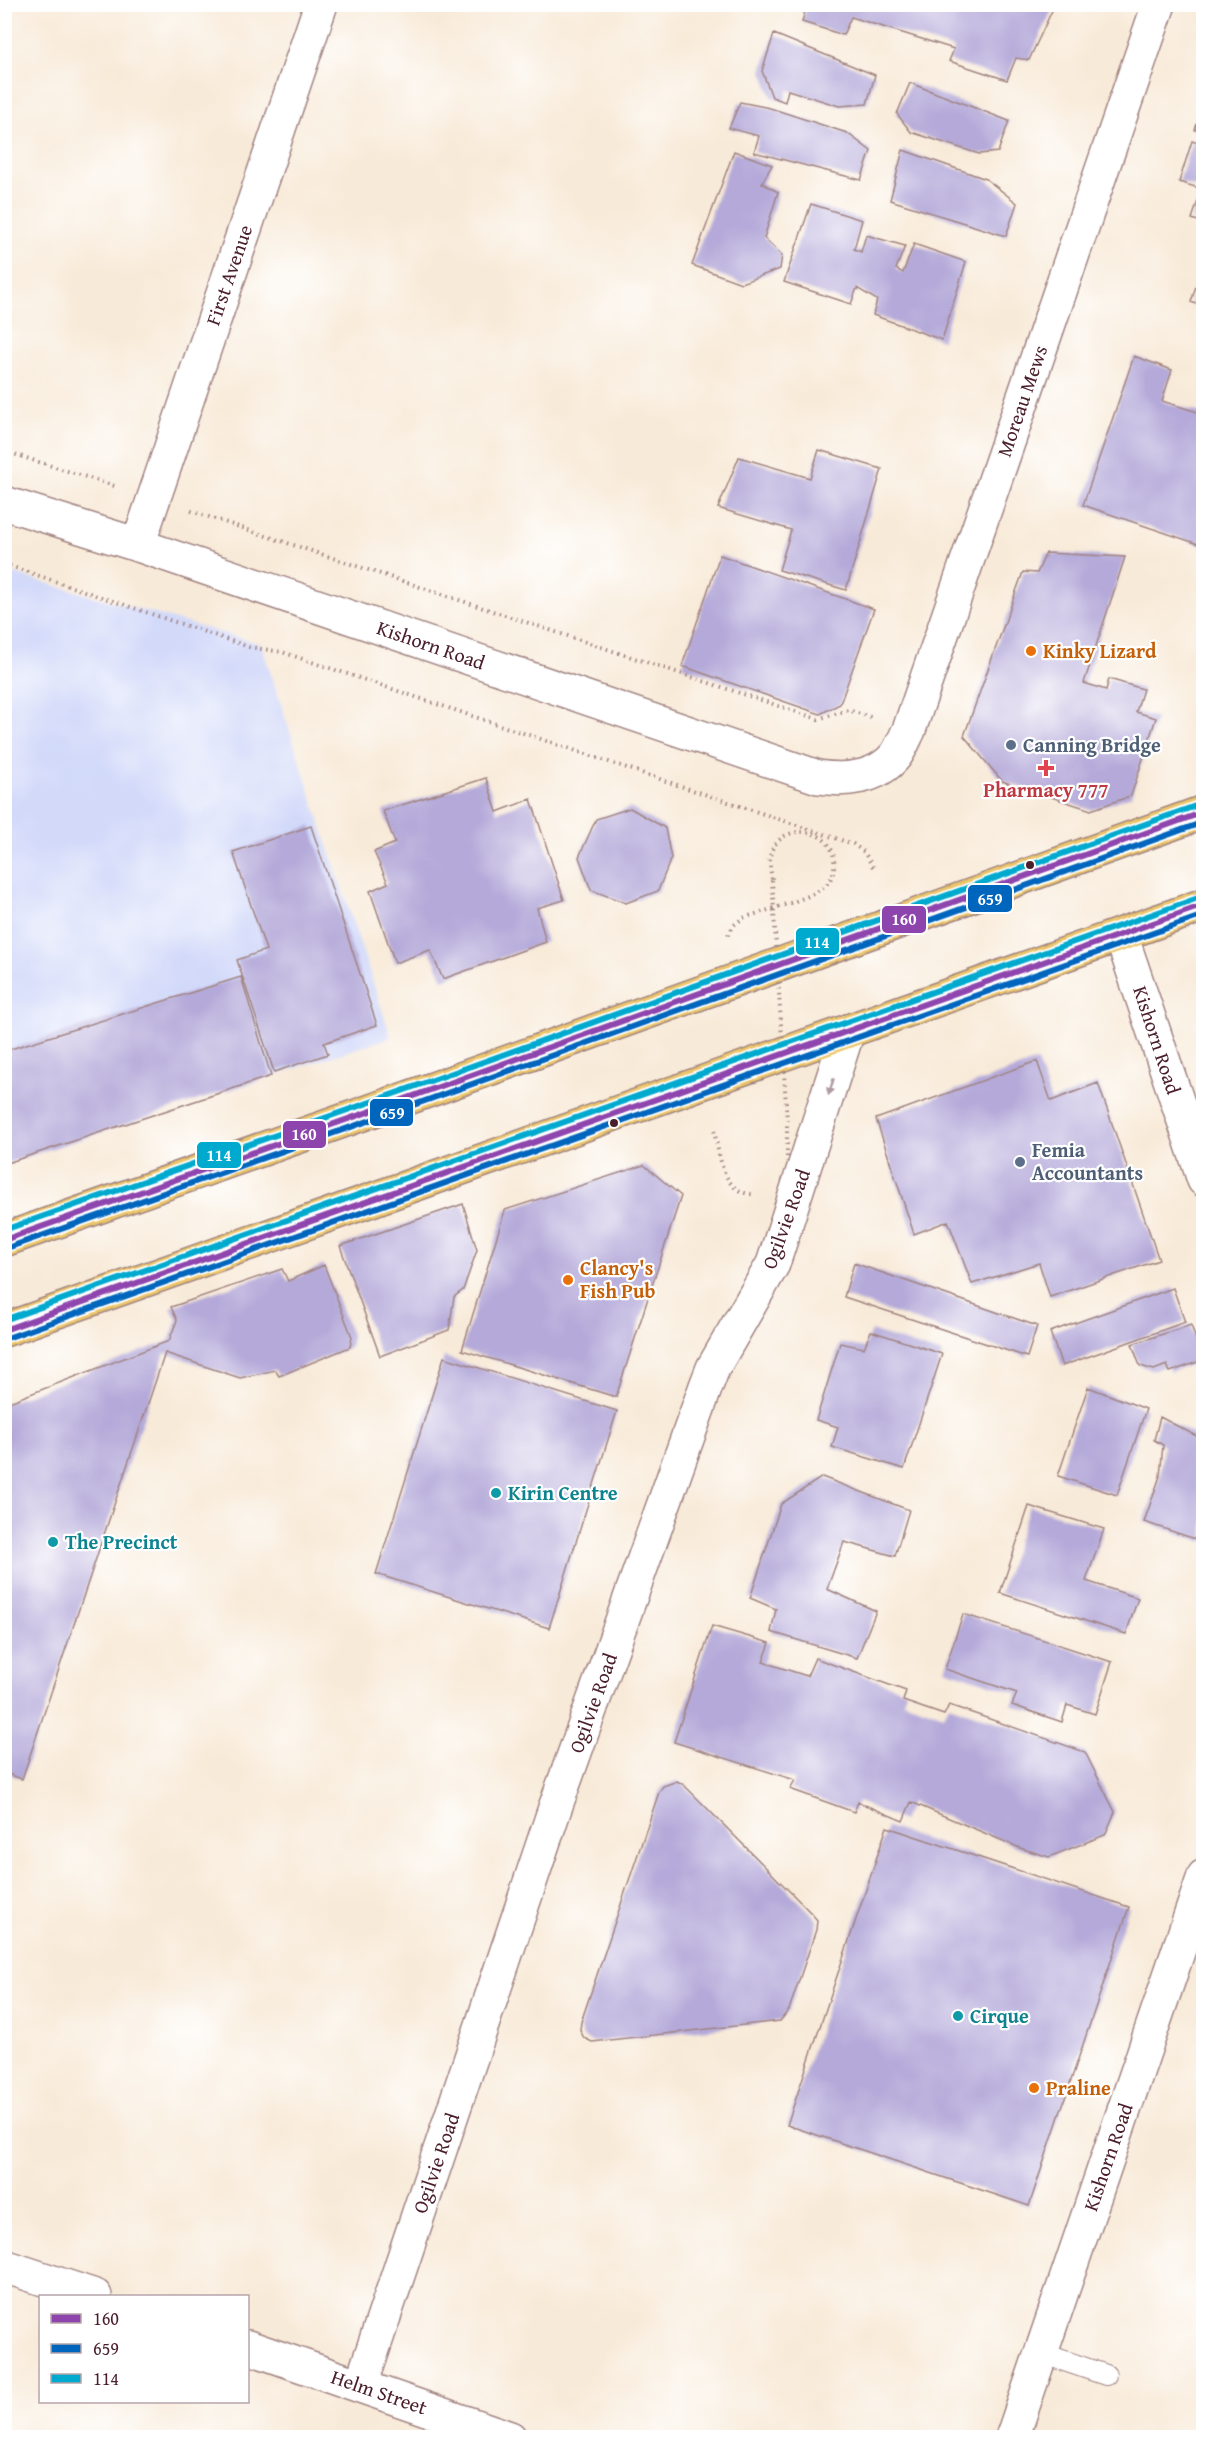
<svg xmlns="http://www.w3.org/2000/svg" width="1208" height="2442" viewBox="0 0 1208 2442" font-family="'Gentium Book Plus',serif">
	<rect width="100%" height="100%" fill="#fff"/>
	<filter id="ink" filterUnits="userSpaceOnUse"><feTurbulence type="fractalNoise" baseFrequency=".0167" numOctaves="2"/><feDisplacementMap in="SourceGraphic" scale="12" xChannelSelector="R" yChannelSelector="G"/><feConvolveMatrix kernelMatrix="1 2 1 2 8 2 1 2 1" color-interpolation-filters="sRGB"/></filter>
	<filter id="wash" filterUnits="userSpaceOnUse"><feTurbulence type="fractalNoise" baseFrequency=".008" numOctaves="4" result="noise"/><feDisplacementMap in="SourceGraphic" scale="24" xChannelSelector="R" yChannelSelector="G"/><feGaussianBlur stdDeviation="1.35" result="paint"/><feColorMatrix in="noise" values="0 0 0 0 0 0 0 0 0 0 0 0 0 0 0 0 0 1.4 0 .05"/><feComposite in="paint" operator="in"/></filter>
	<g filter="url(#wash)">
		<rect width="100%" height="100%" fill="#f8ead8"/>
		<path fill="#d2d9f9" d="M4,571l257,73 130,393 -386,127z"/>
		<g id="blocks">
			<path fill="#b4a9d9" d="M807,4h248l-26,56 -13,-2 -9,22 -58,-19 5,-12 -103,-32 -8,18 -41,-13z
				M774,34l101,41 -8,29 -28,2 -51,-16 -3,12 -13,-5 -10,-26z
				M910,83l99,38 -11,31 -19,2 -68,-22 -14,-18z
				M740,102l30,6 77,25 24,18 -10,29 -107,-28 5,-16 -30,-8z
				M1203,105h1v27l-9,-2z
				M1192,141l12,4v78l-12,-4 10,-30 -23,-7z
				M903,150l83,29 31,24 -11,33 -116,-36z
				M734,151l38,14 -10,18 16,9 -14,46 18,17 -2,14 -39,14 -49,-18z
				M811,204l51,16 -8,29 7,3 5,-17 39,11 -9,23 7,4 11,-29 52,18 -24,78 -69,-25 4,-15 -20,-12 -6,16 -67,-22z
				M1203,264l1,1v42l-13,-5z
				M1134,356l38,14 -10,31 42,13v79l-3,6 3,1v46l-121,-41z
				M819,450l63,19 -36,121 -67,-20 12,-40 -73,-22 21,-51 71,21z
				M1046,553l79,4 -41,126 22,7 3,-11 34,10 -7,23 20,6 -25,78 -40,14 -89,-29 -38,-45 59,-164 14,1z
				M720,555l154,54 -34,95 -20,10 -138,-48z
				M486,778l11,34 34,-13 33,101 -27,8 9,34 -103,37 -13,-29 -35,13 -25,-72 18,-8 -14,-31 21,-9 -12,-32z
				M630,808l35,20 6,30 -13,33 -32,12 -35,-13 -12,-33 17,-38z
				M311,826l66,199 -53,18 4,11 -54,18 -37,-112 29,-10 -33,-98z
				M241,977l30,99 -264,87 -3,-7v-105z
				M1037,1061l14,40 47,-18 61,177 -109,37 -11,-34 -67,21 -24,-63 -34,13 -38,-115z
				M644,1165l37,31 -65,201 -154,-47 43,-140z
				M463,1204l14,46 -14,40 -9,7 -5,33 -69,26 -40,-110z
				M854,1263l183,63 -10,31 -183,-60z
				M324,1265l28,72 -2,10 -71,29 -4,-6 -35,8 -75,-25 -143,426 -14,-5 -4,10v-380l165,-63 8,-21 -6,-13 111,-38 6,12z
				M1173,1288l12,34 -123,44 -12,-34z
				M1191,1325l12,35 -33,12 -3,-7 -13,5 -14,-4 -8,-22z
				M871,1331l71,23 -38,115 -72,-22 6,-20 -22,-7 24,-77 24,5z
				M444,1357l173,54 -68,217 -173,-54z
				M1088,1387l58,22 -29,86 -59,-19z
				M1160,1417l44,23v26l-5,12 5,2v62l-60,-20 16,-46 3,-31 -9,-5z
				M822,1477l87,33 -14,46 -51,-14 -17,47 49,22 -19,47 -86,-26 5,-23 -26,-11 31,-94z
				M1029,1506l75,23 -18,52 52,17 -12,36 -126,-41z
				M963,1614l149,48 -17,52 -28,-9 -5,17 -50,-17 5,-12 -72,-24z
				M712,1626l58,17 -7,19 44,14 8,-18 91,33 -3,10 41,14 5,-10 136,47 30,60 -10,23 -56,22 -29,-9 -109,-46 -8,19 -45,-19 -4,10 -64,-23 5,-9 -121,-38z
				M677,1781l7,4 127,128 6,7 -1,10 -27,80 -9,11 -188,21 -8,-4 -4,-8 1,-8 78,-230 4,-6z
				M887,1827l242,80 -100,299 -242,-81z"/>
		</g>
	</g>
	<g filter="url(#ink)">
		<use href="#blocks" fill-opacity="0" stroke="#a18482" stroke-width="1.5"/>
		<g fill="none" stroke-linecap="round" stroke-linejoin="round">
			<defs>
				<path id="lane" d="M1041,2353l65,22"/>
				<path id="street" d="M4,503l134,42 680,232c27,4 59,2 78,-22 5,-7 9,-17 13,-25l250,-726
					M138,545l183,-541
					M1121,935l83,245
					M4,2266l91,30
					M248,2347l262,91
					M361,2385l194,-577 151,-422 7,-18 60,-104 75,-233
					M1012,2438l192,-562"/>
				<path id="highway" d="M4,1240l401,-141 799,-287
					M4,1330l1200,-425"/>
			</defs>
			<use href="#lane" stroke="#a18482" stroke-width="22"/>
			<use href="#street" stroke="#a18482" stroke-width="36"/>
			<use href="#highway" stroke="#a18482" stroke-width="36"/>
			<path stroke="#a18482" stroke-width="4" stroke-dasharray="1.5 4.5" stroke-linecap="butt" d="M4,451l114,36
				M191,511l627,208 30,-9 25,8
				M4,564l245,83 33,5 571,192 11,8 9,15
				M728,935l6,-10 9,-7c20,-7 63,-18 78,-29 8,-5 13,-14 13,-23 4,-39 -56,-48 -64,-9 -1,7 1,15 2,23
				M714,1131c6,24 8,65 42,63"/>
			<use href="#lane" stroke="#fff" stroke-width="20"/>
			<use href="#street" stroke="#fff" stroke-width="33"/>
			<use href="#highway" stroke="#ecc569" stroke-width="33"/>
			<path stroke="#a18482" stroke-width="4" stroke-dasharray="1.5 4.5" stroke-linecap="butt" d="M772,880l15,241v41"/>
			<defs>
				<path id="bus-1" d="M4,1240l401,-141 799,-287
					M4,1330l1200,-425"/>
				<path id="bus-2" d="M7,1248l401,-141 796,-285
					M7,1338l1197,-423"/>
				<path id="bus-3" d="M4,1230l398,-139 799,-287
					M4,1320l1197,-423"/>
			</defs>
			<use href="#bus-1" stroke="#fff" stroke-width="10"/>
			<use href="#bus-2" stroke="#fff" stroke-width="10"/>
			<use href="#bus-3" stroke="#fff" stroke-width="10"/>
			<use href="#bus-1" stroke="#8e44ad" stroke-width="6"/>
			<use href="#bus-2" stroke="#0065bd" stroke-width="6"/>
			<use href="#bus-3" stroke="#00a9ce" stroke-width="6"/>
		</g>
		<defs><path id="oneway-solid" d="M-6-.8H1V-3.2L6.5 0L1 3.2V.8H-6Z" transform="scale(1.5)"/></defs>
		<use fill="#ae9aa0" href="#oneway-solid" transform="translate(831 1087) rotate(108)"/>
	</g>
	<g fill="#e8710a" stroke="#fff" stroke-width="2">
		<circle cx="1031" cy="651" r="6"/>
		<circle cx="568" cy="1280" r="6"/>
		<circle cx="1034" cy="2088" r="6"/>
	</g>
	<g fill="#5c6f8a" stroke="#fff" stroke-width="2">
		<circle cx="1011" cy="745" r="6"/>
		<circle cx="1020" cy="1162" r="6"/>
	</g>
	<path fill="#e0444e" stroke="#fff" stroke-width="2" d="M1043 759h6v6h6v6h-6v6h-6v-6h-6v-6h6z"/>
	<g fill="#4a1f2b" stroke="#fff" stroke-width="2">
		<circle cx="1030" cy="865" r="5"/>
		<circle cx="614" cy="1123" r="5"/>
	</g>
	<g fill="#0f9aa8" stroke="#fff" stroke-width="2">
		<circle cx="496" cy="1493" r="6"/>
		<circle cx="53" cy="1542" r="6"/>
		<circle cx="958" cy="2016" r="6"/>
	</g>
	<g text-anchor="middle" stroke-width="4.5" stroke-linejoin="round" paint-order="stroke">
		<g font-size="20" fill="#4a1f2b" stroke="#fff">
			<text transform="translate(229 275) rotate(-71)" y="7">First Avenue</text>
			<text transform="translate(1022 401) rotate(-71)" y="7">Moreau Mews</text>
			<text transform="translate(431 645) rotate(19)" y="7">Kishorn Road</text>
			<text transform="translate(1157 1040) rotate(72)" y="7">Kishorn Road</text>
			<text transform="translate(786 1219) rotate(-70)" y="7">Ogilvie Road</text>
			<text transform="translate(593 1703) rotate(-70)" y="7">Ogilvie Road</text>
			<text transform="translate(1108 2157) rotate(-71)" y="7">Kishorn Road</text>
			<text transform="translate(436 2163) rotate(-71)" y="7">Ogilvie Road</text>
			<text transform="translate(379 2392) rotate(19)" y="7">Helm Street</text>
		</g>
		<g font-size="20" font-weight="bold" fill="#c56008" stroke="#fff" text-anchor="start">
			<text x="1043" y="658">Kinky Lizard</text>
			<text x="580" y="1275">Clancy's<tspan x="580" dy="23">Fish Pub</tspan></text>
			<text x="1046" y="2095">Praline</text>
		</g>
		<g font-size="20" font-weight="bold" fill="#4e5e75" stroke="#fff" text-anchor="start">
			<text x="1023" y="752">Canning Bridge</text>
			<text x="1032" y="1157">Femia<tspan x="1032" dy="23">Accountants</tspan></text>
		</g>
		<g font-size="20" font-weight="bold" fill="#be3a42" stroke="#fff">
			<text x="1046" y="797">Pharmacy 777</text>
		</g>
		<g font-size="20" font-weight="bold" fill="#0d838f" stroke="#fff" text-anchor="start">
			<text x="508" y="1500">Kirin Centre</text>
			<text x="65" y="1549">The Precinct</text>
			<text x="970" y="2023">Cirque</text>
		</g>
	</g>
	<g stroke="#fff" stroke-width="2">
		<rect x="967" y="884" width="46" height="29" rx="6" fill="#0065bd"/>
		<rect x="881" y="905" width="46" height="29" rx="6" fill="#8e44ad"/>
		<rect x="795" y="927" width="45" height="29" rx="6" fill="#00a9ce"/>
		<rect x="369" y="1098" width="45" height="29" rx="6" fill="#0065bd"/>
		<rect x="282" y="1120" width="45" height="29" rx="6" fill="#8e44ad"/>
		<rect x="196" y="1141" width="46" height="28" rx="6" fill="#00a9ce"/>
	</g>
	<g font-size="16" text-anchor="middle" font-weight="bold" fill="#fff">
		<text x="990" y="905">659</text>
		<text x="904" y="925">160</text>
		<text x="817" y="948">114</text>
		<text x="392" y="1119">659</text>
		<text x="304" y="1140">160</text>
		<text x="219" y="1161">114</text>
	</g>
	<rect width="1208" height="2442" fill="none" stroke="#fff" stroke-width="24"/>
	<rect x="39" y="2295" width="210" height="108" fill="#ffffff" stroke="#b7a5aa" stroke-width="1.5"/>
	<rect x="51" y="2314" width="30" height="9" fill="#8e44ad" stroke="#b7a5aa" stroke-width="1.5"/>
	<text x="93" y="2325" font-size="18" fill="#4a1f2b">160</text>
	<rect x="51" y="2344" width="30" height="9" fill="#0065bd" stroke="#b7a5aa" stroke-width="1.5"/>
	<text x="93" y="2355" font-size="18" fill="#4a1f2b">659</text>
	<rect x="51" y="2374" width="30" height="9" fill="#00a9ce" stroke="#b7a5aa" stroke-width="1.5"/>
	<text x="93" y="2385" font-size="18" fill="#4a1f2b">114</text>
</svg>
